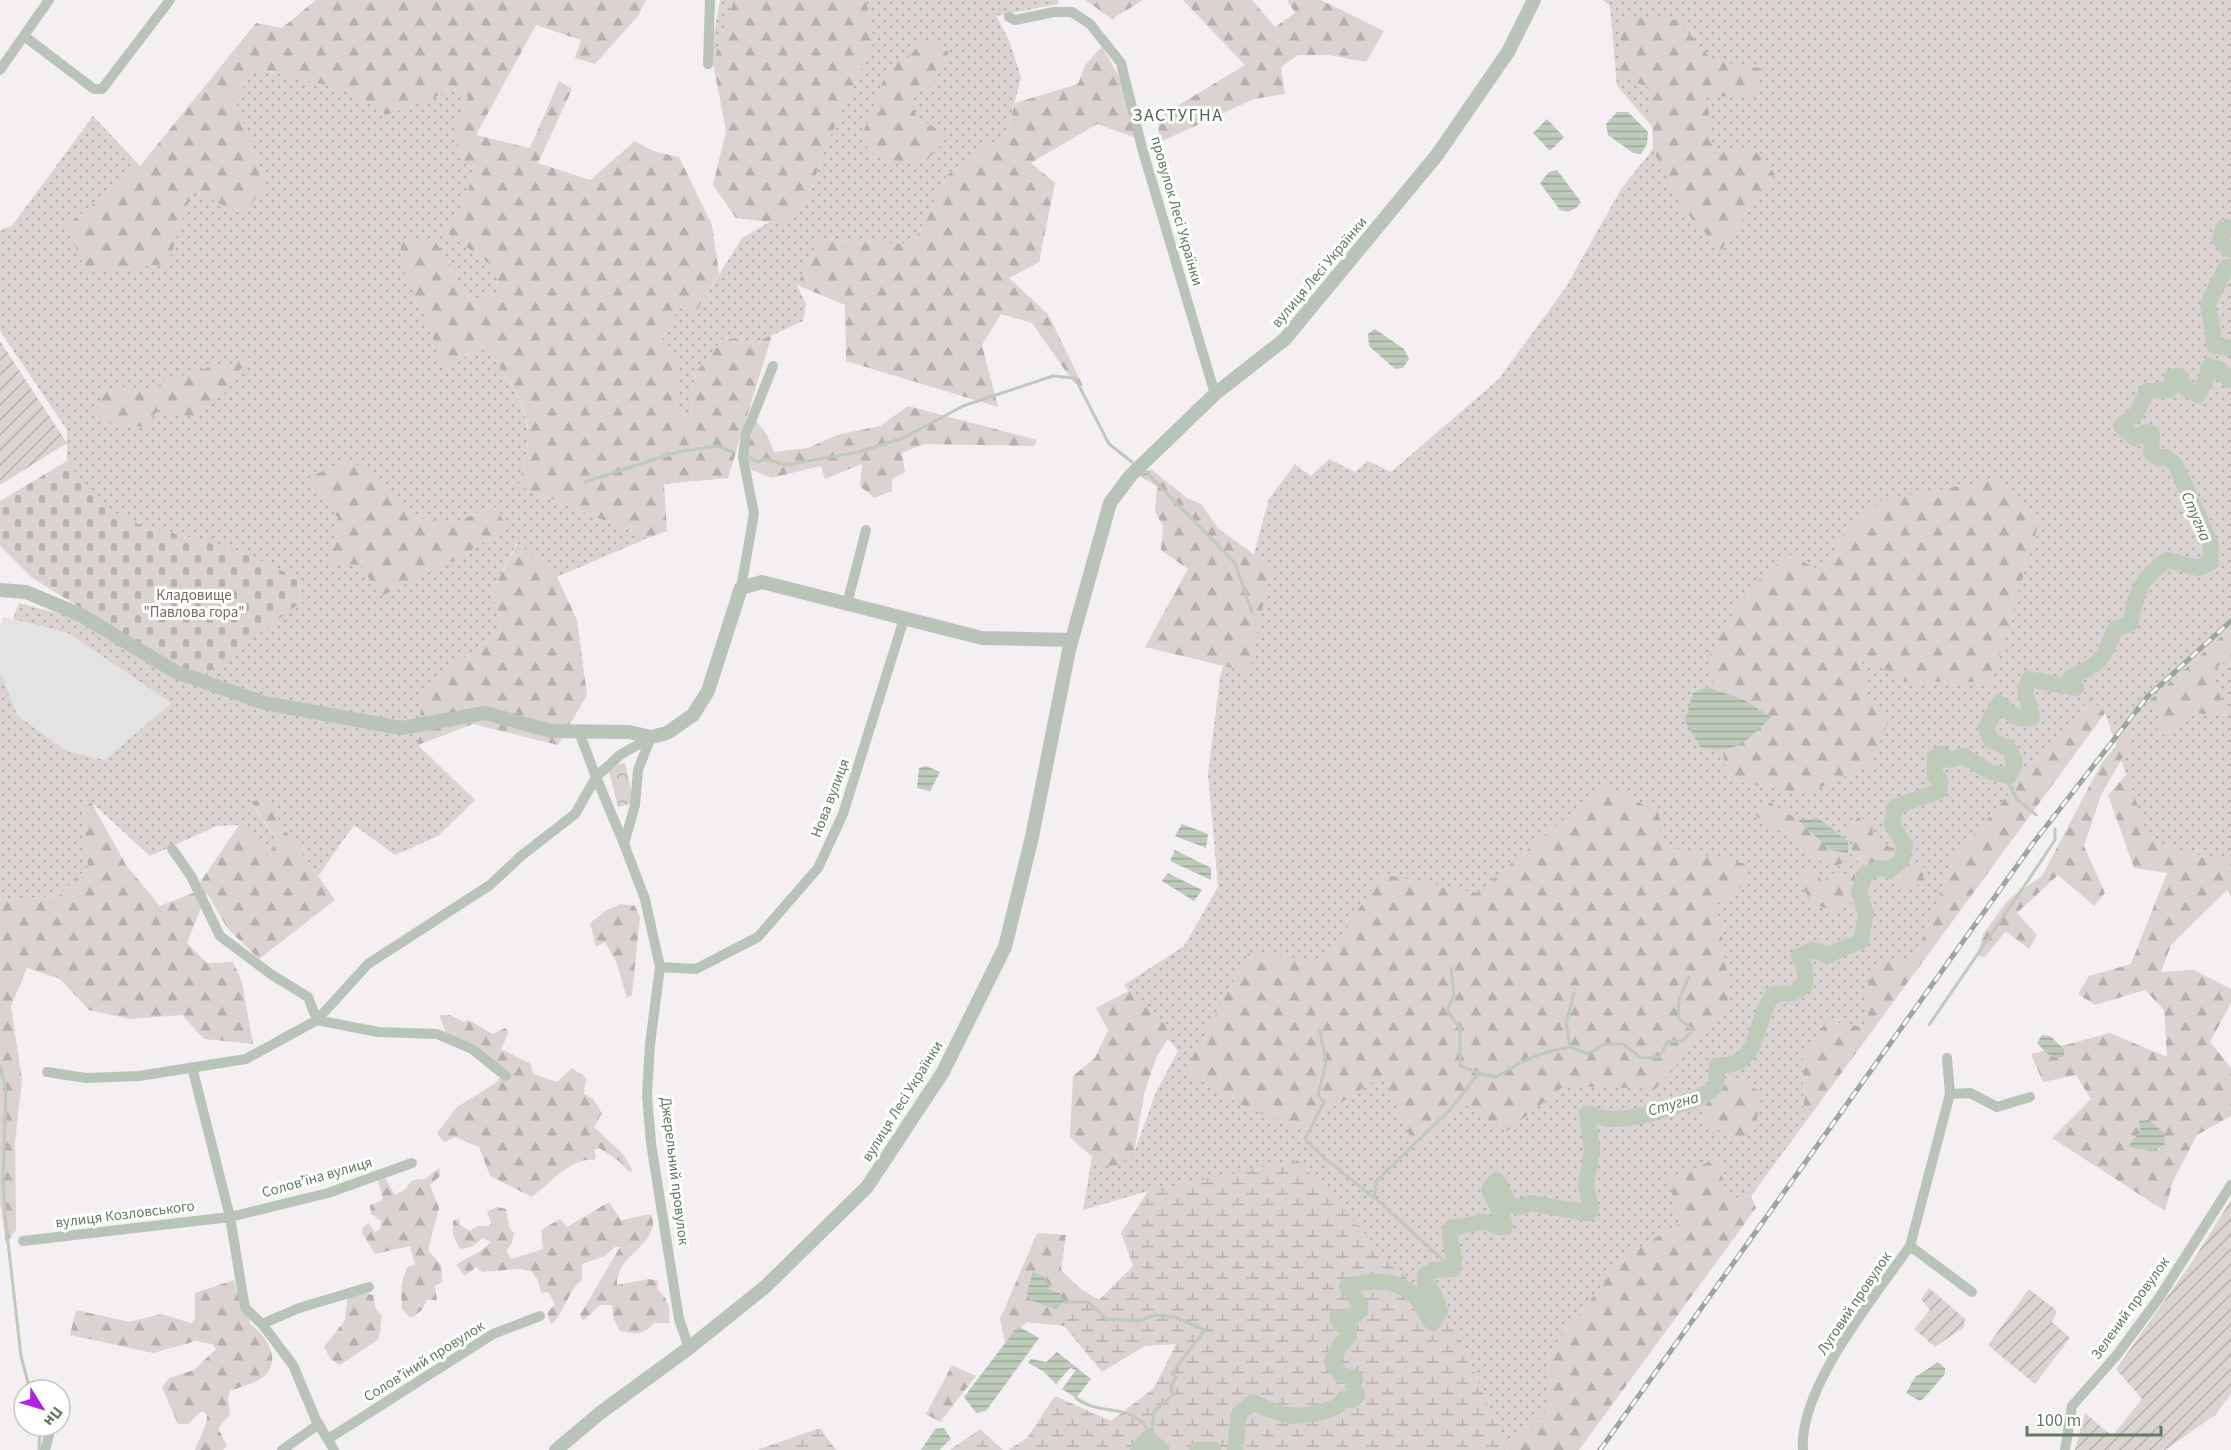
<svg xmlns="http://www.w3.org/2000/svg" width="2231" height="1450" viewBox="0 0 2231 1450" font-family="'Source Sans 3',sans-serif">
	<defs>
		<pattern id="grass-dots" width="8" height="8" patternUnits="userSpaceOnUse" patternTransform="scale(1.5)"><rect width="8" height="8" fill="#dbd3d1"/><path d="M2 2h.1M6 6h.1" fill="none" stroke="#b5b0ad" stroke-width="1.8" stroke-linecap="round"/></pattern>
		<pattern id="forest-firs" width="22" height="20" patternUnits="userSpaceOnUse" patternTransform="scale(1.5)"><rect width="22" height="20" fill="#dbd3d1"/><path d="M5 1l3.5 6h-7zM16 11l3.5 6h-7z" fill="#b5b0ad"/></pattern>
		<pattern id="wetland-marsh" width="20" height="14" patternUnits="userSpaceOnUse" patternTransform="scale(1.5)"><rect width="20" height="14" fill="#dbd3d1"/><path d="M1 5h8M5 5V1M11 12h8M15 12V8" fill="none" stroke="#b5b0ad"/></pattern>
		<pattern id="cemetery-stones" width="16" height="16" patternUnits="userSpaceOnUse" patternTransform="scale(1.5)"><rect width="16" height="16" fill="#dbd3d1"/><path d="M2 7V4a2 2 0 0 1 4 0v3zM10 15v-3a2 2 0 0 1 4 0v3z" fill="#b5b0ad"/></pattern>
		<pattern id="park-crowns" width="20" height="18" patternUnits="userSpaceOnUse" patternTransform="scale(1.5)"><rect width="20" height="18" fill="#dbd3d1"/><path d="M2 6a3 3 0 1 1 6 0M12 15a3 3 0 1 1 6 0" fill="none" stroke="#b5b0ad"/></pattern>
		<pattern id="garden-furrows" width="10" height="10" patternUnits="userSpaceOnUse" patternTransform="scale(1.5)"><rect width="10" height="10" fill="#dbd3d1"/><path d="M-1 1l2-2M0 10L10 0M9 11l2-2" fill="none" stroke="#b5b0ad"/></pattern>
		<pattern id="water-rules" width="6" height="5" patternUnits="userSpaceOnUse" patternTransform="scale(1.5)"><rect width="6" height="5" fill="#becaba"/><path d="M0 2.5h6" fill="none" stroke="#9ea99a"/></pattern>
	</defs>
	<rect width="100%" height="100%" fill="#f4eff2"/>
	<path fill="#e4e3e3" d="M3,617l65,16 103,70 -66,57 -39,-9 -49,-36 -17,-44v-43z"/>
	<path fill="url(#grass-dots)" fill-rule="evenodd" d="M720,0h14l-21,63 -2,-12z
		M866,0h192v4l-62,12 13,24 12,37 -14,55 -60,43 -34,69 -93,-5 -23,46 9,19 -3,17 -44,20 -35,-3 -29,35 -5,42 -14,2 3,-31 -20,-40 19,-38 19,2 45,-72 28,-16 17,-3 20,-18 19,-55 48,-105z
		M1603,0h628v628l-81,72 14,15 -12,27 41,-29 33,3 -13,-45 18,-15v204l-56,-8 -28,-18 -42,-121 -15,-13 -137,160 -39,101 -46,66 -41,-5 -24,32 1,70 -53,72 -24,3 -47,24 -56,34 -76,97 2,54 -43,42 -48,-115 -311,-144 -65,19 9,-53 24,11 18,-15 22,-61 22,-41 -54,-66 60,-39 34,-59 -10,-113 12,-96 49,-179 26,-35 16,12 18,-17 26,13 13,-11 23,11 107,-92 68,-93 55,-98 41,-51 -45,-52 -7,-80z
		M257,69l91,21 38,25 48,-17 18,-12 16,11 -10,24 16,52 -11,30 -17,29 53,39 -3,24 -26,6 -35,-61h-34l43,130 40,-25c19,28 46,59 44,95 -1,15 -6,31 -9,46l129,52 -91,39 -40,-34 -25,48 10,39 -80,59 -4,56 57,55 -37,36 -43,19 -41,-30 -36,51 -55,-77 -12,4 26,38 -9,15 -29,-31 -22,1 -67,30 -59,-54 -9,11 6,54 -30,29 -58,4v-229l17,44 49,36 39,9 66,-57 -103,-70 -55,-14 6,-16 60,16 7,-10 64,42 151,-50 -3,-23 -58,-26 -73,-21 -19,-1 -49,-25 -32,-44v-31l-67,-99v-101l12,-4 81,-110 47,50 -73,59 125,-35 51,24 22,-28 -31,-88zM377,481l34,37 45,4 38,-16 13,20 -45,30 -39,18 -94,-13 11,-41z"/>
	<path fill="url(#forest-firs)" d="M316,0h330l-8,16 -43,48 -20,-6 6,-18 -45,-15 -60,110 54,13 29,-67 13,8 -34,74 52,17 45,-39 18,10 26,6 33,68 7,49 -22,36 -19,-2 -19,38 16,10 4,30 -3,31 14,-2 5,-42 29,-35 35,3 13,-6 -44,143 -64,6 3,47 -19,7 -129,-52c3,-15 8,-31 9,-46 3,-36 -25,-67 -44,-95l-40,25 -15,-43 -28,-63v-24h34l35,61 26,-6 3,-24 -53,-39 17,-29 11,-30 -18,-19 2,-33 10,-24 -16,-11 -18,12 -48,17 -38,-25 -91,-21 -23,29 31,88 -22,29 -51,-25 -24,74 -82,9 -19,-48 73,-59 116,-143 26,5z
		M734,0h132l8,41 -48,105 -19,55 -20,18 -17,3 -34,-4 -23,-33 13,-54 -13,-68z
		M1085,0h58l-31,19z
		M1183,0h69l23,27 20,-14 -8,-13h34l63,31 -18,31 -38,-7h-30l-17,12 4,27 -31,5 -96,44 1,-26 86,-52z
		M1622,17l56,3 34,40 52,9 -10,28 -48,-1 8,58 38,-7 23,27 -54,76 -38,-41 -30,-59 -2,-61 -32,-15z
		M924,40l25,12 -17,33 -23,13 7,17 32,22 -21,23 -37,5 -21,-14 -7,-15 23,-61 7,-12 15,-4z
		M1102,47l18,31 16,60 -39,-14 -66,39 24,20 -16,79 -30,16 39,36 35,72 -9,-3 -42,-60 -31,-9 -19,31 16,62 -152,-46 -1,-56 -48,-20 23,-46 93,5 34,-69 60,-43 8,-29 63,-19 7,-19z
		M245,353l6,7 -17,15 -8,17 -32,25 -36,-7 -13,17 -37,-4 -12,-10 7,-21 20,-5 29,3 19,-14 22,-1 17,-9 20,-1z
		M908,406l129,34 -3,6 -110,-2 -22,9 3,19 -13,7v12l-18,7 -14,-12 2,-22 -37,15 -4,-13 -50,12 -19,-8 -6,-15 10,-34 11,14 7,17 34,-4 29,-13 43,-9z
		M349,459l28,22 34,37 45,4 38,-16 13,20 -45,30 -83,41 -17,-31 -33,-5 11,-41 -34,-41z
		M1151,469l36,29 14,6 17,24 53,39 -22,105 -104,-25 43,-78 -27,-19 2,-24 -8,-14 2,-26 -18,-10z
		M1993,480l46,42 -47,160h-83l-47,-23 5,34 23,24 -20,49 -65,28 -78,-14 -18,-123 37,-66 43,-37 26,14 17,-6 5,-22 45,-40z
		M518,543l39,34 20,43 10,75 -29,50 -85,-21 -55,21 4,-56 80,-59 -10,-39z
		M2231,628v28l-18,15 13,45 -33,-3 -42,30 12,-27 -5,-1 -8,-15z
		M2090,699l15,14 -301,411 -1,-70 23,-32 42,5v-44l17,-24 29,2 39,-101z
		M2127,732l4,11 -30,52 -17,51 21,47 -11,13 -36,-31 -41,38 20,22 -8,14 -23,-18 -21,26 -7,-1 5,-22 26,-35 33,-23 59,-112z
		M2127,774l20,60 28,18 56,8v37l-4,-7 -56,55 -10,27 33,-2 37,19v14l-21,39 21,26v48l-34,19 -24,46 -8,30 -113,-73 39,-39 -15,-24 -33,7 -12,-28 79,-21 57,24 -3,-47 -19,-20 -50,15 -17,-11 11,-18 42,-12 36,-91 -33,-5 -26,-73z
		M1604,784l55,29 1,32 86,19 2,19 -31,21 14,100 -76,85 -91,-3 -58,46 -41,-28 -49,45 -33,-74 -84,55 -62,-27 -52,-32 63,-117 77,6 57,-86 95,19z
		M1763,798l35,22 32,30 18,3 -1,8 -12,5 -14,-5 -26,-19 -1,-10 -15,-1 -23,-15z
		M263,799l72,101 -76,59 -31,-30 -21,-36 -20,50 20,20 26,-1 9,20 11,62 -49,-5 -22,-24 -52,4 -41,-9 -29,-31 -33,-11 -16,38 11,74 -7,62 1,88 -10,14 -6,-43v-301l58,-4 30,-29 -6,-55 9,-10 35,63 34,41 33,-13 46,-68 29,31 9,-16 -26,-38z
		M1858,817l14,6 1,14 25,15 -7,11 -21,1 -18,-4v-19l-4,-12z
		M1906,862l17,1v18l-12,9 -15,-6 -6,-8z
		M1807,869l17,13 9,-9 22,1 1,26 -18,11 -24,-6 -19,-28z
		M621,904l14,2 5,11 -8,78 -5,3 -11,-37 -11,-19 -9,5 -6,-24 17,-13z
		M1132,989l40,43 -16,26 -12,36 -10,59 -18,16 -24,-12 -22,-20 3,-61 22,-18 13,-28 -12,-22z
		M439,1015h11l13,7 5,-2 25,14 12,-6 4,4 -8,17 30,15 2,10 24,8 15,-14 14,10 -2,16 9,5 9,14 -8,14 29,27 10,17 -4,1 -10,-11 -20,-13 -5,2 2,7 -2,3c-22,-3 -45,24 -62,37l-42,-21 -11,-29 -24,-10 -11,5 -7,-9 20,-26 37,-23 9,-9 -57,-42z
		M1734,1076l28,17 -6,30 -16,19 -39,-21 2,-14z
		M1718,1158l9,41 24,-3 5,12 -177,242h-72l43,-42 -2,-54 76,-97 56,-34 -12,-44z
		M439,1168l1,8 -10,9 9,23 -11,42 13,15 1,17 -7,4 2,14h-10l-5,10 -11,8 -9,-9c-1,-16 -2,-29 7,-43l6,-1 -5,-19 -35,8 -13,-21v-4l6,-6 7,9 5,-3 1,-8 -10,-7 -1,-9 13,-5 -5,-20 7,-2 10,17 9,-5 9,-10 12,-1z
		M609,1202l12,18 30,-6c12,30 -36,40 -34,71l32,-6 9,2 -1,8c11,9 14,20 12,34h-15c-11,13 -18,11 -34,8l-6,-11 -2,-15h-12l-17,16 -3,-6 40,-68h-5l-10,9 -23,8v16c-17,14 -17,34 -31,44l-4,-11 8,-9 -7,-12 -7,1 -3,-13 -7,-9 -11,-2 -38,3 -6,-5 -11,9 -9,-11c11,-8 26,-12 34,-23l-7,-4 -12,9 -11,2 -7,-14v-14l6,-3 1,7 10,6 8,-5h11l2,-3 -4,-11 10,-5 9,2 3,18 5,6 -2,10 -6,8 6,8 31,-10 -2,-19 19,-11 7,8z
		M1037,1233l29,2 -5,35 21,20 -18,36 -37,-4 -22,20 -5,-23z
		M234,1280l8,30 8,8v6c19,13 35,42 7,57 -8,4 -18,6 -27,10l-2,8 2,16 -12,13 9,18 -4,4h-28c4,-12 13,-25 12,-36l-5,-3 -14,13h-10l-16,-37 7,-9 25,-8 22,-21 -4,-5 -16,-3 -43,12 -83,-18 6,-25 54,12 31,-8 30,9 4,-4v-26z
		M366,1293l7,2 3,15 6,5 -3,24 -39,26 -9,-5 -7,-13 21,-27 3,-26z
		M952,1365l24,11 -36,46 -14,-8z"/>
	<path fill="url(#wetland-marsh)" d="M1297,1160l162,175 48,115h-499l19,-12 28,-42 56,25 43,-33 22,-44 -31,2 -43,26 -38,-46 18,-36 17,10 34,-34 -12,-33 27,-42z
		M820,1428l16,22h-79z
		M980,1429l23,21h-53z"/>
	<path fill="url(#cemetery-stones)" d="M67,461l32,44 49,24 19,2 73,21 58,26 3,24 -99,75 -52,-26 -119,-74 -31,-31v-45z"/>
	<path fill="url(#park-crowns)" d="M625,762l9,41 -16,4 -10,-39z"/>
	<path fill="url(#garden-furrows)" d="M0,341l67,102 -67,42z
		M2231,1200v194l-16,21 -50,35h-90l10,-37 27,23 30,-37 -26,-30 78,-110z
		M1929,1288l36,31 -1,8 -29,20 -21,-18 16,-19 -9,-11z
		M2029,1289l28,22 -5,11 18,16 -35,46 -47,-39z"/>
	<path fill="url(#water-rules)" d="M1617,112h11l20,20 -1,12 -6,10 -8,-1 -25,-18 -2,-11z
		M1547,119l17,18 -14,14 -17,-18z
		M1557,170l24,32 -5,6 -8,4 -8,-2 -20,-27 9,-11z
		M1375,329l29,20 5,10 -6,9 -8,1 -26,-23 -1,-12z
		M1707,687l37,13 27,17c-24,24 -35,38 -71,30l-15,-26 8,-28z
		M926,766l14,6 -10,19 -13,-3 2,-20z
		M1818,818l30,23v12l-18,-3 -32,-30z
		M1182,824l26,10 -2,14 -31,-12z
		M1175,850l36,18v12l-41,-19z
		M1168,873l34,17 -8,11 -32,-20z
		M2042,1035l8,1 15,14 -2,7c-12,4 -18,-6 -26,-14z
		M2149,1120l15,13 1,12 -15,6 -22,-4 12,-16 -1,-10z
		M1033,1272l10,4 7,9 -2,4 12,4 4,9 -8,7 -26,-9 -3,-7z
		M1018,1326l21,12 -53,73 -10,2 -12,-16z
		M1057,1352l34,27 -15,19 -14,-9 14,-19 -6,-2 -14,16 -13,-13 -15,-8 3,-4 15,3z
		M1938,1362l7,6v6l-21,24 -4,3 -14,-8 9,-16z
		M944,1428l7,11 -12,11h-18l14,-21z"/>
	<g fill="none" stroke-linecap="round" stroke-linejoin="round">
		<path stroke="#becaba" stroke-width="3" d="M751,458l7,4 7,-3 20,6 74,-13 44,-14 60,-32 90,-30 22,2 34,66 23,18
			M1144,470l91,93 17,49
			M585,482l92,-30 40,-6 16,6
			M2003,774l14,25 19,16
			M1451,968l3,27 -7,15 13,18v38l19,7
			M1929,1025l100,-146 26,-39v-11
			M1320,1031l6,31 -8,33 6,7 -19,37 17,17 51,41
			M1570,1047l18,7 17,-10h18l18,14 18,-1 9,-16h14l11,-11 -15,-12 1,-19 10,-22
			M0,1066l6,24 -3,93 3,42 15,131 9,34
			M1453,1269l-79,-72 3,-17 73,-70 29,-37 17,4c24,-15 46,-26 74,-30l-4,-24 8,-30
			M1064,1302h24l19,17 32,2 17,-6 19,2 30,13 -33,43 4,5 -5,8 2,9 -19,17 -3,23
			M1076,1398c26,20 57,2 75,37l-3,3
			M39,1450l1,-24"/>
		<path stroke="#becaba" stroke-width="16" d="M2231,228l-7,-1 -4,12 7,10 4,1
			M2231,267h-5l-18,37 7,42 16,2
			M1138,1450l10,-12 13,12
			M1197,1450h16
			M1235,1450l4,-36 14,-12c29,13 36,18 67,10 12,-3 17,-4 24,-13l9,1 4,-5 -4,-8 2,-9 -14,-3 -9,-13 8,-17 9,-9 -1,-8 -8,-4 -3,-7 16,-1 7,-5v-7l-13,-18c25,-7 58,-8 73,17 5,8 7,14 12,20l8,-12 -6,-17 -9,-12v-7l9,-5 19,-1c4,-14 -6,-26 -2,-41l33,-6 15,5 6,-1c-2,-14 -12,-24 -16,-37l8,-9 13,25 10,2 10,-4 58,10 3,-4 -5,-24 6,-35 -5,-37c8,2 19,7 27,6 21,0 92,-18 102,-34l1,-19c6,-1 14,-1 19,-3 24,-11 21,-51 38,-69l19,-1 12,-8v-15l-6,-14 13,-6 16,5 33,-14 5,-28 -7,-21 6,-18 14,-6 10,2 12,-9 4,-15 -13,-22 3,-17 44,-16 1,-11 -5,-3v-19l6,-4 8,6 15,-4 26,16 19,4 6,-13 -6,-15 -18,-7 -5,-13 13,-25c10,10 19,18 33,15l-7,-28 4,-11 47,9 -5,-11c30,-13 33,-19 44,-48l15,-5c7,-33 9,-44 37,-64l31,8 12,-5 1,-19 -36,-80 -9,-7 -8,1 -7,-6 1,-18 -6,-2 -11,6 -14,-12 15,-12 11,-23 23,-1 3,-14h6l7,13 12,6 9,-17 2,-12 10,3 9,11 3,-1"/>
		<path stroke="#bac3ba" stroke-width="10" d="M1009,17l6,3 39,-8h18l18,12 31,39 21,85 73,246
			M24,36l70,53h8l68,-89
			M708,64l2,-64
			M0,70l49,-70
			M741,588l13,-74 -11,-57 3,-23 27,-68
			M847,604l19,-74
			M651,737l-13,33 -3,35 -11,39 21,55 15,68 -10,77 -3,52 4,47 28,176 10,29
			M624,844l-28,-67 24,-22 31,-18
			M172,849l19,27 29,60 52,39 36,22 9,23
			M660,967l36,2 62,-32 60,-69 25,-54 61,-195
			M317,1020l61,12 59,2 35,15 34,27
			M1947,1058l3,36
			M192,1067l38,150 15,91 17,16 31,41 23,55 18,30
			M47,1072l39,6 53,-2 107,-17 71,-39 51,-56 122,-79 31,-29 54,-42 21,-37 -17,-45
			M23,1241l207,-24 98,-24 84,-30
			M1910,1246l40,-152 20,-1 27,14 33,-10
			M262,1324l37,-16 70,-21
			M328,1439l165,-105 47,-18
			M45,1450l5,-19
			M282,1450l37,-26
			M1803,1450c-5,-61 72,-154 107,-204l62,46
			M2065,1450l7,-44 44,-50 43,-58 72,-113"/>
		<path stroke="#bac3ba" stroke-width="14" d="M0,590l26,2 55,23 95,57 89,31 136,25 84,-15 66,18 78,1 22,5 16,-4 26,-18 15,-24 33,-103 21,-6 220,56 90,2
			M556,1450l44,-37 89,-65 76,-61 102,-100 76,-115 62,-125 27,-110 37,-187 41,-147 21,-28 84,-81 70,-55 152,-184 71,-103 26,-52"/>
		<defs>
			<path id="rail" d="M1600,1450l434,-608 113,-145 84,-76"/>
		</defs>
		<use href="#rail" stroke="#9aa79a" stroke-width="5"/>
		<use href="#rail" stroke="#fff" stroke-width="3" stroke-dasharray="9" stroke-linecap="butt"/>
	</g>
	<g text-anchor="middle" stroke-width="6" stroke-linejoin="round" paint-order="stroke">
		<g font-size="15" fill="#607b5f" stroke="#fff">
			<text transform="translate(1177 211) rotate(74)" y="5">провулок Лесі Українки</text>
			<text transform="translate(1319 272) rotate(-50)" y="5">вулиця Лесі Українки</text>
			<text transform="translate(830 798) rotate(-69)" y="5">Нова вулиця</text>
			<text transform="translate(902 1101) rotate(-58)" y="5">вулиця Лесі Українки</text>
			<text transform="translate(675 1171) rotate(83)" y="5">Джерельний провулок</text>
			<text transform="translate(317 1177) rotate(-16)" y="5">Соловʼїна вулиця</text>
			<text transform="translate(125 1214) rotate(-7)" y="5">вулиця Козловського</text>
			<text transform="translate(1854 1303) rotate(-56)" y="5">Луговий провулок</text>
			<text transform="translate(2130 1308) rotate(-54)" y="5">Зелений провулок</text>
			<text transform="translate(424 1361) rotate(-32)" y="5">Соловʼїний провулок</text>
		</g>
		<g font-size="15" fill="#786961" stroke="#fff">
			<text x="194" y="600">Кладовище<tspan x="194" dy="17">"Павлова гора"</tspan></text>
		</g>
		<g font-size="16" font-style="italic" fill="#60785a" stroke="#fff">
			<text transform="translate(2197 516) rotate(67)" y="6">Стугна</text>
			<text transform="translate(1673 1103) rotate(-16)" y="6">Стугна</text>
		</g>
		<g font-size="18" letter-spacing="1.5" fill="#516651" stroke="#fff">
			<text x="1178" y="121">ЗАСТУГНА</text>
		</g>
	</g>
	<g transform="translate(42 1408) rotate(127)"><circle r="28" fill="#ffffff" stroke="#bfcabf" stroke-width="1.5"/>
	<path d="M0-4.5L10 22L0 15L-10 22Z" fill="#b222e2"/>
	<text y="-9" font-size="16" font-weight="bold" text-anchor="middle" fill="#607b5f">Пн</text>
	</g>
	<path d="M2027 1426v9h134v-9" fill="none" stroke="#607b5f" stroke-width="3"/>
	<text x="2036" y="1426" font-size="18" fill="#607b5f" stroke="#ffffff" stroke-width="4.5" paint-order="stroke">100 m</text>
</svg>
